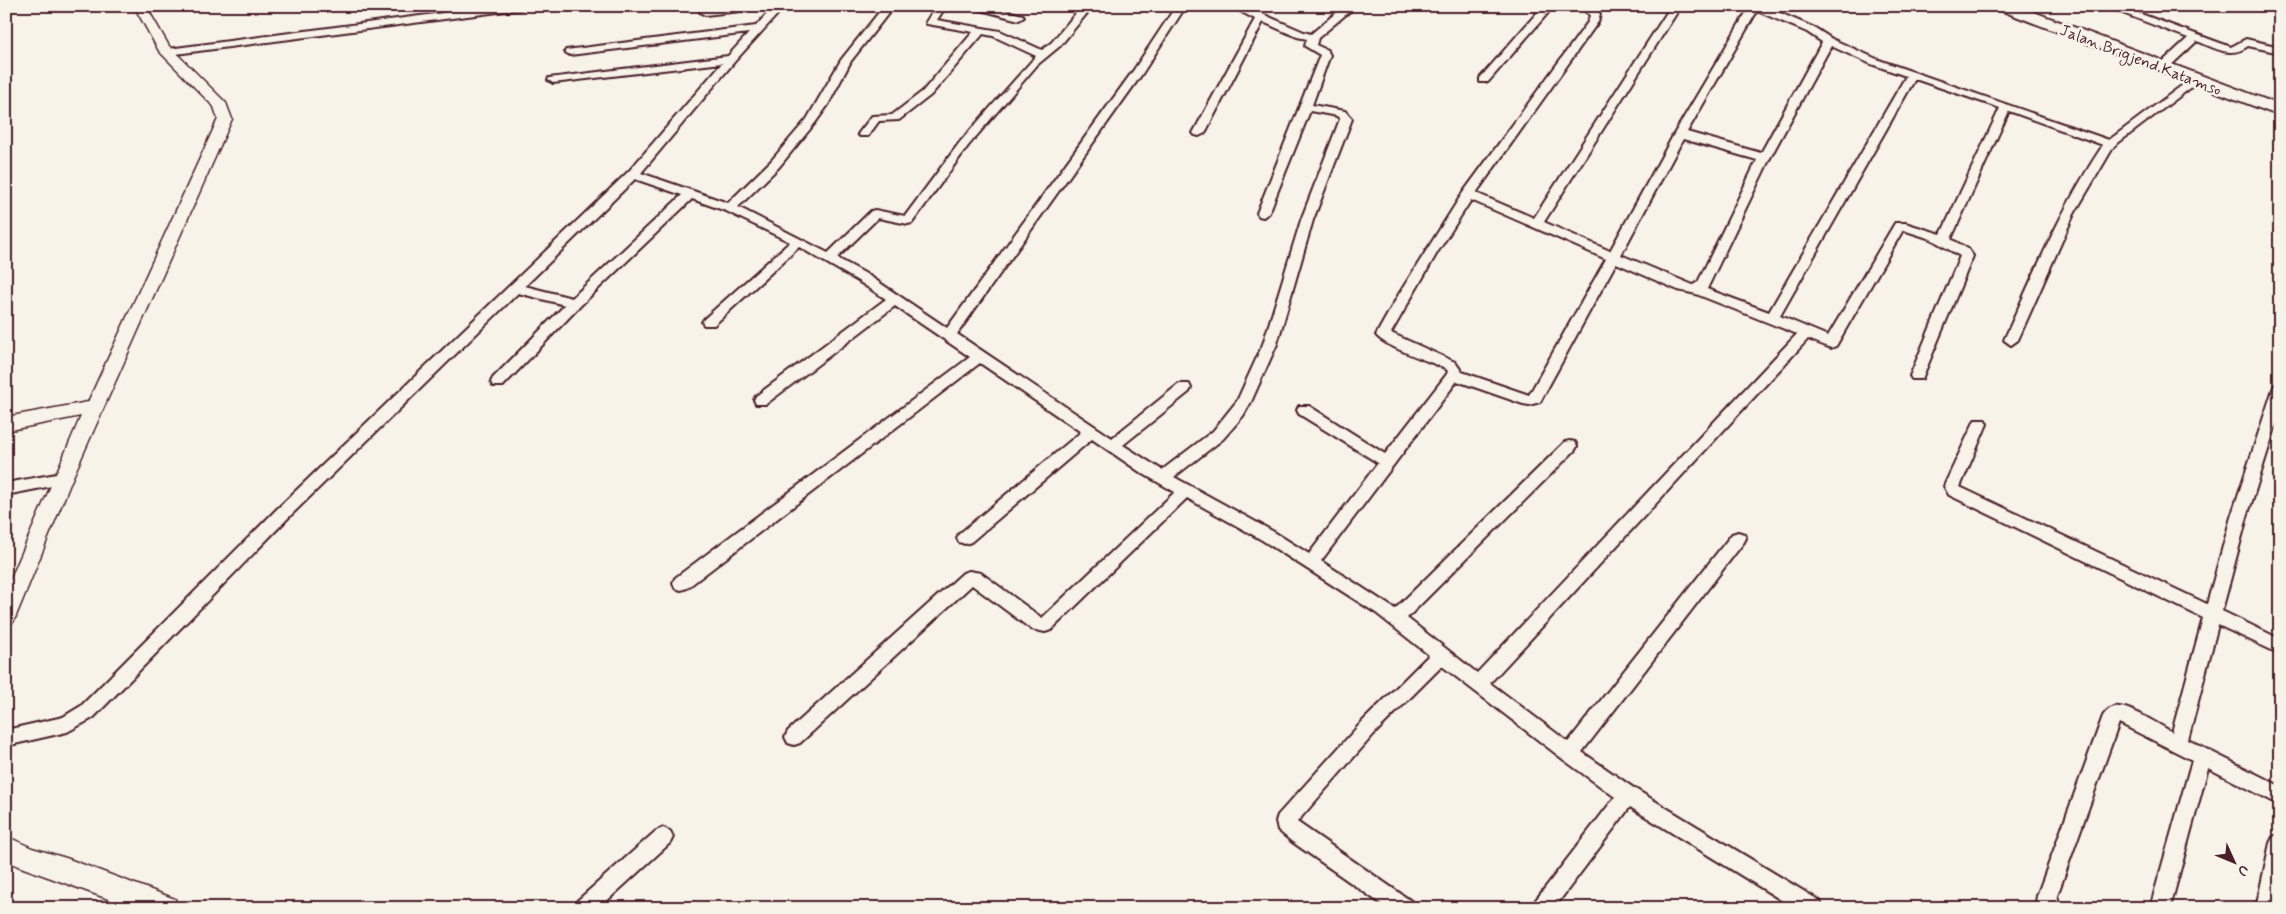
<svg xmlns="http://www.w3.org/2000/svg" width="2286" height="914" viewBox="0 0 2286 914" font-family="Mynerve,sans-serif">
	<rect width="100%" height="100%" fill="#f7f3e8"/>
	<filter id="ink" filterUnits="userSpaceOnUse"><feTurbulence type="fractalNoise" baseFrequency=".02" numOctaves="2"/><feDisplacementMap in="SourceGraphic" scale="10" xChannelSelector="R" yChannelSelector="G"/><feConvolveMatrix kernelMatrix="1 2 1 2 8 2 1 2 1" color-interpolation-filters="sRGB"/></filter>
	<g filter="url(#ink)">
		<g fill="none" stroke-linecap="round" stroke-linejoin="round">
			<defs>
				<path id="minor" d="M496,6h30l-5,3 -353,46 -5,-3 5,-3z
					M729,6h35l-5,3 -54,6 -5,-3 5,-3z
					M774,6h11l-50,55 -94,112 87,30 43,-42 36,-42 34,-59 43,-54h10l-43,55 -23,44 -13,18 -36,44 -41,40 90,46 43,-42 4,-1 30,6 55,-74 76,-86 -43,-20 -10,-2 -52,61 -32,25 -20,1 -11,15h-8l-2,-2 14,-18 20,-1 31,-24 50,-59 -46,-8 -1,-2 10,-16h10l-9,14 63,11 42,19 10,-8 30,-36h11l-33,40 -23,19 -69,81 -56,77 -4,1 -30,-6 -41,40 31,17 79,53 186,-257 43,-65h10l-44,68 -185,260 155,104 67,-54h10l2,4 -2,4 -66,53 39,25 51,-39 24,-30 26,-57 38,-124 39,-101 -3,-3 -27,-5 -41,102 -6,4 -4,-1 -2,-3 63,-158 -15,-9 2,-7 -10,-2 -34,-15 -58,111 -6,3 -4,-1 -2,-2 62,-114 -25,-13h14l60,26 7,2 33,-28h12l-38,32 -2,7 11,5 3,5 -18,50 33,6 7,8 -39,101 -36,124 -26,58 -8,14 -20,23 -49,38 100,55 35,22 69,-91 -79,-49 -2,-4 2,-4h10l76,48 62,-80 1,-3 -3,-3c-14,-6 -62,-22 -69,-33l23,-41 63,-100 126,-172 2,-7 -8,-6h-13l-5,-3h28l8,8 -2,8 -122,171 58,25 137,-212h10l-137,216 66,29 64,-117 76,-128h14l51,22 17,11 47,21 230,80 83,-62 4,-1 5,3 -87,66 -40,68 -56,126 -7,5 -7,-5c30,-66 58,-134 99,-195l-94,-34 -58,128 17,10 5,7 -51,123h-10l-2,-3 50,-120 -29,-17 -28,-9 -67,116 -5,2 -23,-9 -318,344 78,59 164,-208 6,-2 6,2 2,4 -2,4 -162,210 53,37 185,112 3,7h-29l-164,-101 -76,101h-22l3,-7 80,-104 -51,-37 -122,-94 -68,68 -77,88 114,79 3,7h-27l-96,-67 -13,-11 -2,-9 2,-6 84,-93 67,-67 -53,-42 -114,-73 -75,-42 -136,132 -6,2 -14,-3 -59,-44 -172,158 -6,2 -6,-2 -3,-6 3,-6 175,-158 6,-2 12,2 61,45 133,-126 -35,-20 -48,-33 -121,103 -6,2 -6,-2 -2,-4 2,-4 122,-102 -101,-69 -293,225 -6,2 -6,-2 -2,-5 2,-5 295,-221 -75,-51 -129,98h-10l-2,-4 2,-4 130,-97 -28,-18 -59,-34 -85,78h-10l-2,-3 2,-3 86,-77 -64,-31 -34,-12 -112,107 -77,80h-10l-2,-4 2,-4 72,-73 -47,-12 -229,224 -196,201 -26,14 -61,14v-16l57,-13 18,-11 196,-197 352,-338 93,-108 -169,20 -5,-3 1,-2 179,-22 21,-23 -179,22 -5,-3 1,-2 190,-24zM1757,11l50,21 15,10 -61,111 -74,-21zM1831,46l40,18 35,12 -137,236 -62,-23 63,-131zM1915,79l85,29 -59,126 -36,-11h-10l-67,113 -48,-20zM1683,139l74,21 -59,122 -5,3 -72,-30zM635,179l47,16 -110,103 -47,-12zM1471,200l135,59 -77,136 -67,-23 -7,-10 -64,-29 46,-80zM1616,263l62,27 18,4 101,40 -320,339 -70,-55 168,-168 2,-4 -2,-4 -5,-1 -5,1 -170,167 -74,-48 136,-180 66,23 6,1 11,-3z
					M965,6h20l38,9 1,2 -5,3z
					M1543,6h11l-66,76h-8v-4z
					M2104,6h15l112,41 15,-8 34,8v6l-32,-7c-17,13 -33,2 -51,-5l-30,28h-8v-4l29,-27z
					M2280,384v28l-33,105 -25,94 58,28v15l-62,-29 -30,115 92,46v19l-72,-37 -38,140h-20l42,-148 -73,-37 -62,173 4,12h-23l-2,-6 1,-6 66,-180c3,-4 6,-8 12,-9 14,-2 44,18 57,25l31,-114 -254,-123 -5,-9 29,-62 2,-4h10l2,4 -27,63 247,117 24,-87 42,-128 2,-4z
					M62,473l5,2 3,4 -3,4 -61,12v-12z
					M663,828l7,3 3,6 -3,6 -71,65h-25l3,-7 79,-70z
					M2280,834v56l-4,18h-20l14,-65 3,-6z"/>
				<path id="tertiary" d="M134,6h12l23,40 57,57 6,16 -160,360 -56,137 -3,6 -7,3v-35l75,-174 -75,15v-14l82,-15 130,-283 -4,-12 -55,-56z
					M6,836l26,12 34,10 109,41 3,9h-45l-115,-42 -12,-6z"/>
				<path id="primary" d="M1995,6h23l262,99v11l-283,-107z"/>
			</defs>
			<use href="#minor" stroke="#4a1f2b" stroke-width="4"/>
			<use href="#tertiary" stroke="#4a1f2b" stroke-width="3"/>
			<use href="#primary" stroke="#4a1f2b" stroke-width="4"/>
			<use href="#minor" fill="#f7f3e8" fill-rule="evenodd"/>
			<use href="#tertiary" fill="#f7f3e8" fill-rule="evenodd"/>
			<use href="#primary" fill="#f7f3e8" fill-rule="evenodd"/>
		</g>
	</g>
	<g text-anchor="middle" stroke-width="5" stroke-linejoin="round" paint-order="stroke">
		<g font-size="16" fill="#4a1f2b" stroke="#f7f3e8">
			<text transform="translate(2141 59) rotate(21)" y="6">Jalan Brigjend Katamso</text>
		</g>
	</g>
	<rect width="2286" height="914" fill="none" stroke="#f7f3e8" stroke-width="25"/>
	<rect x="12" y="12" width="2261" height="889" fill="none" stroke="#4a1f2b" stroke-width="2" filter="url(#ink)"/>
	<g transform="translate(2234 862) rotate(134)" stroke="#f7f3e8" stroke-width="4" paint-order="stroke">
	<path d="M0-4L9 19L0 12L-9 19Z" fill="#4a1f2b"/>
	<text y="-8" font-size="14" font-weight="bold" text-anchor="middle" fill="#4a1f2b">U</text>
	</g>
</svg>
